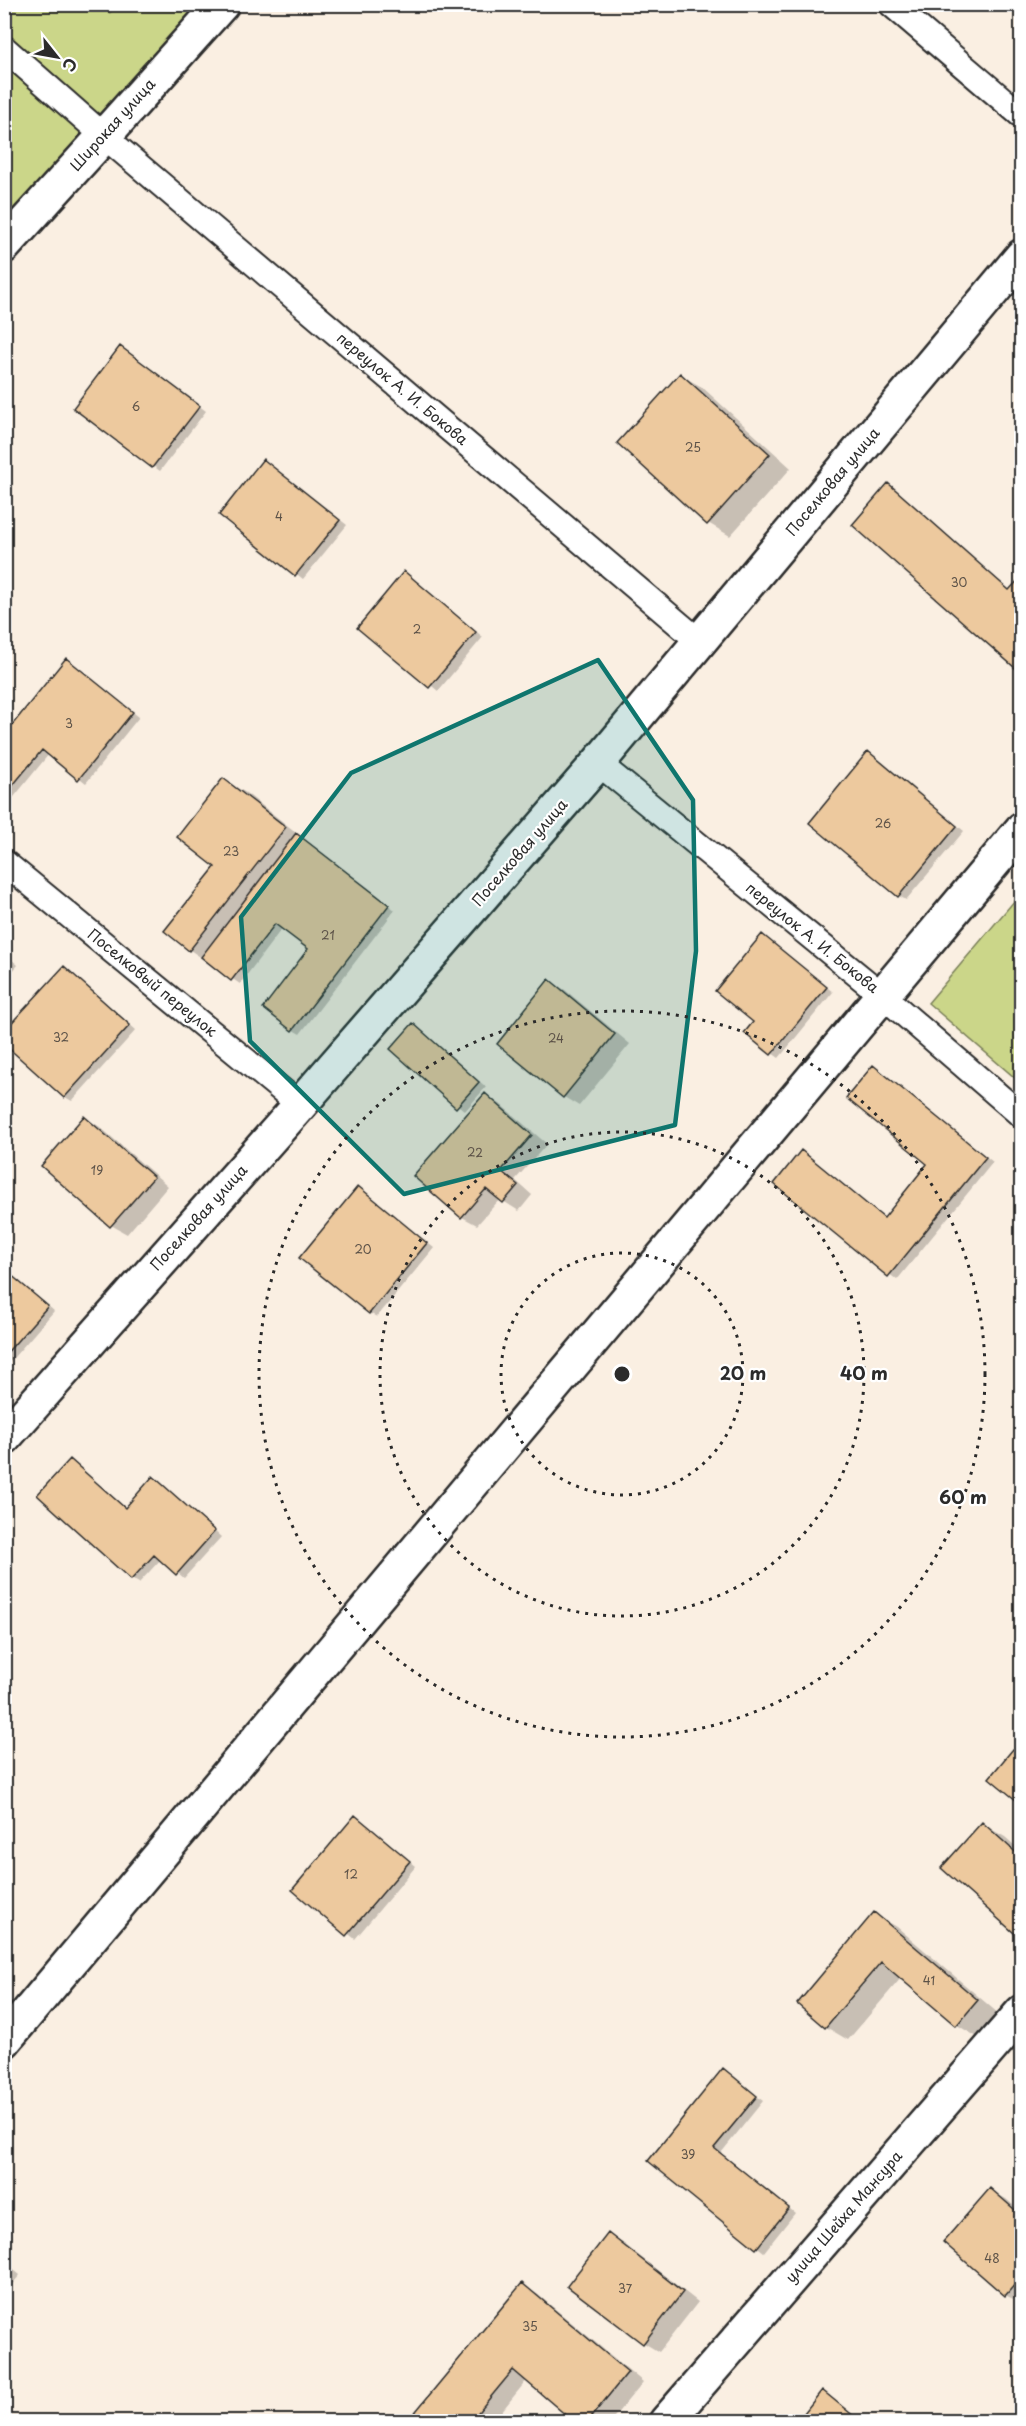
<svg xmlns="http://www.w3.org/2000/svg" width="1026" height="2426" viewBox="0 0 1026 2426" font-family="'Playpen Sans',sans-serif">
	<rect width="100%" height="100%" fill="#faefe2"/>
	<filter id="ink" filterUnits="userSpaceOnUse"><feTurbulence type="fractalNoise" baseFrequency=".0167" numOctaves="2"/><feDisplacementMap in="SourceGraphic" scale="12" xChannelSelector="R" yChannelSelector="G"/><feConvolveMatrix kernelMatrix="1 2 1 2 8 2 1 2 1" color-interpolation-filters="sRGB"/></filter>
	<g filter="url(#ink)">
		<path fill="#cbd689" stroke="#7b805a" stroke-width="1.5" d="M5,5h217l-217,241z
			M1021,893v190l-93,-80z"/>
		<path fill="#0003" d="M94,4h25l-9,10z
			M127,352l79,59 -46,60 -85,-63z
			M680,375l22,12 89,81 -61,68 -22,-13z
			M264,461l83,64 -44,54 -82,-65z
			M888,485l122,105 12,82z
			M404,573l79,64 -45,54 -78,-64z
			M74,665l65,52 -53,66 -37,-29 -44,54 -1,-70z
			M875,757l89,74 -58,69 -7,-4z
			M224,780l22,13 149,117 -95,124 -7,-4 17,-81 -27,-22 -43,57 -50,-34 27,-84z
			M762,936l71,56 -54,66 -7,-5 -16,-31z
			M4,953l14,12 -14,16z
			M65,968l71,62 -64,71 -7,-4z
			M550,981l15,9 65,54 -51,62 -15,-9 -65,-53z
			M414,1025l72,62 -21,24 -73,-62z
			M874,1067l119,95 -96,118 -121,-96 26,-32 83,67 44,-55z
			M485,1095l15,9 47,40 -32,36 17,15 -13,16 -19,-12 -23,26 -15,-8z
			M85,1118l15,9 68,59 -41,48 -16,-9z
			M358,1188l76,60 -57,69 -8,-4z
			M4,1268l50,43 -46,53 -4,-2z
			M71,1460l55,48 28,-30 67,59 -37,41 -23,-19 -22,24 -7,-4z
			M356,1817l60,49 -61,73 -61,-49z
			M982,1824l23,13 17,15v86z
			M875,1914l22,13 102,87 -20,24 -22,-13 -56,-47 -53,62 -22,-13 -27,-23z
			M723,2070l40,31 -42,52 74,60 -31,39 -114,-91z
			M990,2190l16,9 16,14 -1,90 -16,-8z
			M609,2235l15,9 74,58 -39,50 -15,-9z
			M4,2262l16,13 -16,19z
			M522,2285l15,9 106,88 -33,40h-33l-50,-42 -34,42h-84z
			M822,2392l8,4 31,26h-63z"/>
		<path fill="#edc99e" stroke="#2b2b2b" stroke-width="1.5" d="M120,346l80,60 -48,62 -79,-60z
			M680,373l90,81 -63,71 -90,-82z
			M263,459l77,61 -45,56 -76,-61z
			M888,483l121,107 13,-14v98l-170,-149z
			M404,571l72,61 -47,56 -72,-60z
			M66,658l67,54 -55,68 -36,-30 -38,46v-61z
			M868,751l89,75 -59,71 -89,-74z
			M223,778l63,49 -97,124 -25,-20 51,-64 -38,-30z
			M296,833l93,72 -97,126 -29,-23 45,-59 -33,-25 -44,57 -30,-24z
			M762,934l65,53 -56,68 -27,-22 9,-11 -38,-31z
			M64,966l66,59 -66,73 -60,-54v-13z
			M549,979l66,55 -52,64 -66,-54z
			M413,1023l66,59 -23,26 -66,-59z
			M873,1065l113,92 -98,120 -114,-93 27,-34 83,68 43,-54 -81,-66z
			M485,1093l47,42 -31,36 17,14 -15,18 -17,-14 -25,29 -48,-42z
			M84,1116l70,61 -44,50 -69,-61z
			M358,1186l69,57 -58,71 -70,-56z
			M4,1269l44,37 -44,50z
			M70,1459l55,49 28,-32 62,55 -39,44 -22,-20 -23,25 -94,-85z
			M1013,1749l9,7v49l-33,-27z
			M355,1815l55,46 -64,75 -54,-46z
			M982,1822l40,36v82l-81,-72z
			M874,1912l104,88 -22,26 -75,-64 -56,66 -28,-24z
			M723,2068l34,28 -43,52 75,60 -33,41 -108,-88z
			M990,2188l32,28v60l-17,20 -62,-54z
			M608,2233l75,59 -40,52 -76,-58z
			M4,2262l9,8 -9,11z
			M522,2283l106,89 -41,50h-13l-61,-52 -43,52h-63z
			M822,2390l39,32h-64z"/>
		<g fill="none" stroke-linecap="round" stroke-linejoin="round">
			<defs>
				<path id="lane" d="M891,4l131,112
					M4,48l100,88 596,506
					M598,763l283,231 141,122
					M4,862l296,243"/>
				<path id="street" d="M104,136l118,-132
					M4,1438l296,-333 298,-342 424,-507
					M4,2041l1018,-1212
					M666,2422l356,-410"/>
				<path id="secondary" d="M4,246l100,-110"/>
			</defs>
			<use href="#lane" stroke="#2b2b2b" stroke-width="28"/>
			<use href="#street" stroke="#2b2b2b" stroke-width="38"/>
			<use href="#secondary" stroke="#2b2b2b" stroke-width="38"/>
			<use href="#lane" stroke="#fff" stroke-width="24"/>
			<use href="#street" stroke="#fff" stroke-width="33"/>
			<use href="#secondary" stroke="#fff" stroke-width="33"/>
		</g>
	</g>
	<path fill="#0f766e" fill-opacity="0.2" stroke="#0f766e" stroke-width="4.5" stroke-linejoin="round" d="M598,660l95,140 3,151 -21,174 -271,69 -154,-153 -9,-124 110,-144z"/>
	<g fill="none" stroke="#2b2b2b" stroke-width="3" stroke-dasharray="3 6">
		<circle cx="622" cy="1374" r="121"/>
		<circle cx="622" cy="1374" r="242"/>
		<circle cx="622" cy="1374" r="363"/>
	</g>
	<g text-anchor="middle" stroke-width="4.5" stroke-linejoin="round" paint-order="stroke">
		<g font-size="12" fill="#5c5248">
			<text x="136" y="411">6</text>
			<text x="693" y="452">25</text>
			<text x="279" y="521">4</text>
			<text x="959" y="587">30</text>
			<text x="417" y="634">2</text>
			<text x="69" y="728">3</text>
			<text x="883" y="828">26</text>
			<text x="231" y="856">23</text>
			<text x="328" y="940">21</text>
			<text x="61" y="1042">32</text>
			<text x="556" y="1043">24</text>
			<text x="475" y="1157">22</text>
			<text x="97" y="1175">19</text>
			<text x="363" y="1254">20</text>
			<text x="351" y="1879">12</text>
			<text x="929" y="1985">41</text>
			<text x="688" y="2159">39</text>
			<text x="992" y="2263">48</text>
			<text x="625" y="2293">37</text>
			<text x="530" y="2331">35</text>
		</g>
		<g font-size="15" fill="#2b2b2b" stroke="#fff">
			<text transform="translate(113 125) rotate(-48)" y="5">Широкая улица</text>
			<text transform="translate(402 389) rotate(40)" y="5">переулок А. И. Бокова</text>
			<text transform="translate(833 482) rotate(-50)" y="5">Поселковая улица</text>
			<text transform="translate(520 853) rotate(-49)" y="5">Поселковая улица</text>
			<text transform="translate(812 938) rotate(39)" y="5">переулок А. И. Бокова</text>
			<text transform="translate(152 983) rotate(39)" y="5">Поселковый переулок</text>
			<text transform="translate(199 1218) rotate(-48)" y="5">Поселковая улица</text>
			<text transform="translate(844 2217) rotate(-49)" y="5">улица Шейха Мансура</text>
		</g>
	</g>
	<circle cx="622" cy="1374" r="9" fill="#2b2b2b" stroke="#fff" stroke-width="3"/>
	<g font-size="18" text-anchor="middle" font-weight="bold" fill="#2b2b2b" stroke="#fff" stroke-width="4.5" stroke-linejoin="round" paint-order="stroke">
		<text x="743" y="1380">20 m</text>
		<text x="864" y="1380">40 m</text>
		<text x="963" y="1504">60 m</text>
	</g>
	<rect width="1026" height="2426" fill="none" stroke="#fff" stroke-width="24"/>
	<rect x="12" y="12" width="1002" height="2402" fill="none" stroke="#2b2b2b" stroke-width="2" filter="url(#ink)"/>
	<g transform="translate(57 57) rotate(121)" stroke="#ffffff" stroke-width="4.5" paint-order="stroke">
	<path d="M0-4.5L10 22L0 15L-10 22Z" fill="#2b2b2b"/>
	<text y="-9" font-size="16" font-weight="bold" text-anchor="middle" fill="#2b2b2b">С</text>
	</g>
</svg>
